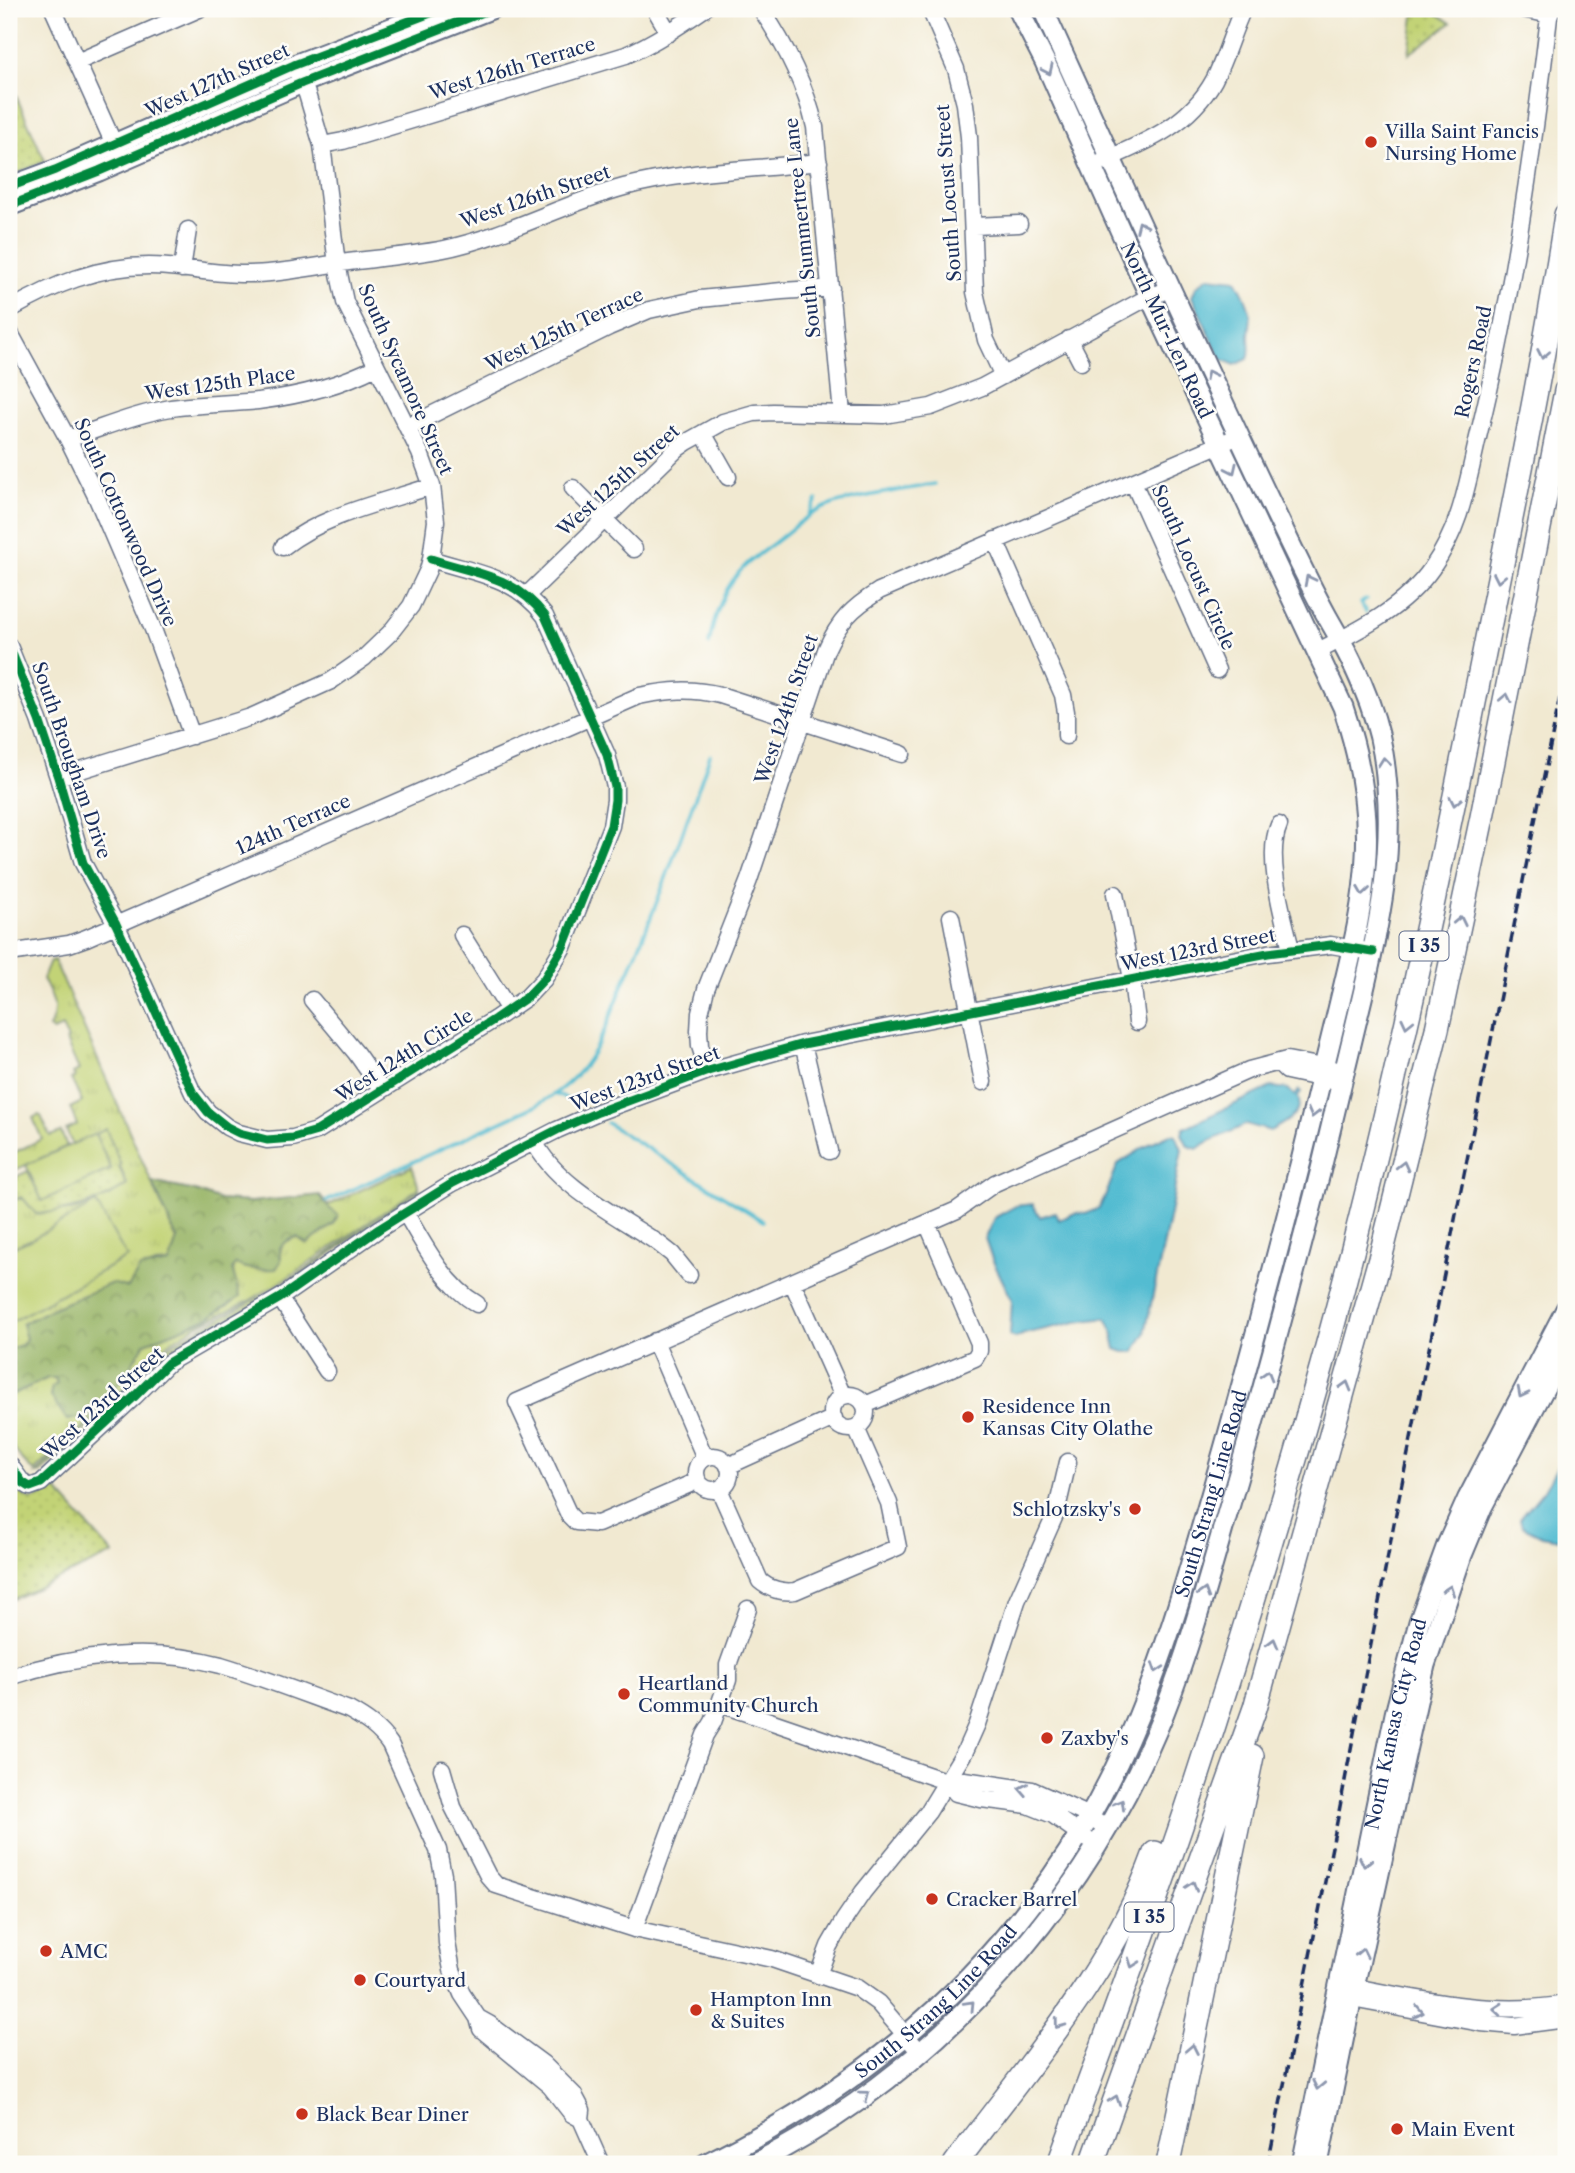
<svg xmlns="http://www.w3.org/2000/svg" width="1575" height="2173" viewBox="0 0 1575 2173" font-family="'Libre Caslon Text',serif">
	<defs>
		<pattern id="grass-tufts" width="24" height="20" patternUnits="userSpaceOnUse" patternTransform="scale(1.75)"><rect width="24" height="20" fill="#c2d376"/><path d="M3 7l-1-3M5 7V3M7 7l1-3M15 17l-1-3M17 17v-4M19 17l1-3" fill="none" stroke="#a6b568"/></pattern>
		<pattern id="forest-crowns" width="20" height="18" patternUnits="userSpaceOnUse" patternTransform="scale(1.75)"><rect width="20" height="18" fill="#99b567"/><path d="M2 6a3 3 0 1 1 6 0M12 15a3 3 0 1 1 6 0" fill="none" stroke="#7c9458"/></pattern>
		<pattern id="park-dots" width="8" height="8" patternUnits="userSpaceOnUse" patternTransform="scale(1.75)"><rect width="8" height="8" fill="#c2d376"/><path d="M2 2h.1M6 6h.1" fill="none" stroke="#a6b568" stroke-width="1.8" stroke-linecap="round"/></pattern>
	</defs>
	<rect width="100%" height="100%" fill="#fdfcf7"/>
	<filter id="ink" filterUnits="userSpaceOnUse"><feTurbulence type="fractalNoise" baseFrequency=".0143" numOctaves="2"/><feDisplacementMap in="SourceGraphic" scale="14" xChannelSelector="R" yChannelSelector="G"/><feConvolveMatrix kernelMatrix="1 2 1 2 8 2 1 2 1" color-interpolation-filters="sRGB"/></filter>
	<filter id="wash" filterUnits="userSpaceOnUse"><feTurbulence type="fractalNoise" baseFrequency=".00686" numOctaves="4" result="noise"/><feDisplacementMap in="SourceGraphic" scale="28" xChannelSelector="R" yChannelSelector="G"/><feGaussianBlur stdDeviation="1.57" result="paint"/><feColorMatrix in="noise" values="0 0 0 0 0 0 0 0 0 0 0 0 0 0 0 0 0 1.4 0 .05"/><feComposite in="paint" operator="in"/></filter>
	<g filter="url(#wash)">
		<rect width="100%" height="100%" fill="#f1e9d1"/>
		<path fill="url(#grass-tufts)" stroke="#6e816a" stroke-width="2" d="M54,960l123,280 -8,23 -14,1 -27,24 -102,51 -4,6 -13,4v-26l118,-66 -97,-17 -21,9v-48c23,-8 35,7 58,10 11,1 49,-18 60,-26l-21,-55 -34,14 -6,-14 11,-5 -7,-17 12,-6 -11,-23 4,-2 -2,-4 6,-3 -13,-29 2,-2 -6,-12 -9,4 -4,-3c10,-22 4,-28 -6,-49l7,-18z
			M38,1115l3,1 9,20 11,-4 6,14 -58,27v-18l33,-16 -9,-21z
			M412,1166l7,22 -138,94 -34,20 -51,24 -29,19 -93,91 -40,35c-11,-7 -19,-20 -25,-31v-44l39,-18h7l12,42 27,-5 51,-72 62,-25 33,-21 -8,-29 4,-5 45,-2 -1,-13 7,-7 10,-4 10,7 27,-20 -7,-18z
			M420,1190l2,2c-51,32 -98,68 -148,101 -35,22 -76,36 -108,61l-126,119 -5,1 135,-128c36,-24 77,-39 113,-62 47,-30 90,-65 137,-94z"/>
		<path fill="url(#forest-crowns)" stroke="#5a7262" stroke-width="2" d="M152,1182l43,9 25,9 31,2 69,-7 9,13 9,7 -4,9 -27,20 -10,-7 -10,4 -7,7 1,13 -5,8c-13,0 -29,2 -40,-5l-4,5 8,28 -32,21 -63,25 -18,29 -33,43 -27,5 -17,-25 2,-8 5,-3 -2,-6h-7l-39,18v-47l13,-4 4,-6 -4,-15 29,-15 61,-26 16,5 12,-20 29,-5 8,-24z"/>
		<path fill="url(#park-dots)" stroke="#6e816a" stroke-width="2" d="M1415,9h15l21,14 -42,31z
			M9,80l36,81 -36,16z
			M106,1129l15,36 -2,2 8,18c-28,19 -58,26 -91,29l-14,-17 -13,4v-21l19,-9 14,29 69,-31 -16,-35z
			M9,1478c16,22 22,30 45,9l59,67 -104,47z"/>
		<path fill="#c2d376" stroke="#6e816a" stroke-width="2" d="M95,1134l16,35 -69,32 -16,-36z
			M96,1203l31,54 -118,66v-74l21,-9z"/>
		<path fill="#53bcd1" stroke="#377698" stroke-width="2" d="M1208,277l28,3c7,11 11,20 14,32 2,7 -1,17 -1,24 0,8 2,15 -1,23l-13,6 -14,-6 -29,-62 4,-10z
			M1271,1087l17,2 7,7 4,-6 2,2 -3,5c7,17 -16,27 -28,34l-24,-7c-16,10 -35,14 -49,25l-9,-3 -6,-12 2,-6z
			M1170,1134l6,1 6,14 -12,65 -25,119 -11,19h-10l-8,-3 -4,-19 -6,-12 -30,4 -52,12 -8,4 -6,-2 2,-36 -20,-41 -7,-21 9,-20 22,-12 17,-2 7,13 15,-5 4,8 16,-7 11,1 13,-6 6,-11 13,-33 33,-21z
			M1566,1451v89l-24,-4 -20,-10 -2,-7 24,-29z"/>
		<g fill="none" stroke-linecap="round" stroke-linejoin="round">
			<path stroke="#53bcd1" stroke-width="3.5" d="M809,514l8,-14
				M1366,599l-5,4 5,9
				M709,644c5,-28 15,-58 36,-78 10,-10 23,-18 34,-27 17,-14 33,-28 55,-35 32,-10 67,-13 101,-20
				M556,1095l6,1 11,7
				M607,1123l156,98
				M327,1201l208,-95c19,-11 35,-22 49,-40 18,-24 28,-54 39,-81 33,-76 60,-153 87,-230"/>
		</g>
	</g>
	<g filter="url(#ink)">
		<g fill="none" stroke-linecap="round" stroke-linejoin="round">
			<defs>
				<path id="minor" d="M53,9l65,144
					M655,9l14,24
					M761,9c25,37 44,74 54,118l27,287
					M930,9l26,60 9,35 4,33 6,155 11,48 17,36
					M1523,9l27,6
					M77,62l122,-53
					M322,145l21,-4 283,-86c28,-12 53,-29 78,-46
					M1091,166c48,-21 97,-38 123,-86 12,-23 18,-48 29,-71
					M974,226l45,-2
					M182,269l6,-39
					M9,310c44,-25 88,-44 140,-44 33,0 66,9 100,8 28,0 56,-6 84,-10 37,-5 74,-8 111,-15 63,-13 118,-45 180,-62 64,-17 130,-17 195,-25
					M9,331l59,108 28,57 57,133 39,107
					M1069,339l12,23
					M407,427l202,-100 40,-17 51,-11 82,-8 49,-3
					M703,433l25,44
					M68,439c35,-11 67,-25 103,-31 29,-4 58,-4 87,-7 41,-5 81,-15 118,-34
					M1133,482l84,188
					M573,488l61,61
					M995,540l68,155 3,17v24
					M283,547c42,-33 98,-44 149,-61
					M526,596l151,-147 10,-7 36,-20 31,-9 19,-1 111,3 47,-8 51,-20 159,-86 28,-12
					M9,646l30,74 19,57 25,86 33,61 77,169 15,19 19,15 12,6 28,7 26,-2 24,-7 178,-112 32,-22 17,-18 19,-32 48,-121 4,-26v-13l-8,-32 -62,-139c-31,-41 -69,-42 -114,-57
					M1318,651c42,-21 86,-43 114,-83 30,-43 35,-85 47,-135 34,-139 54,-282 71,-424
					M58,777l193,-60 80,-36 33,-23 26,-25 21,-27 17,-36 3,-11 5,-38 -4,-35 -12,-33 -75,-151 -8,-38 -15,-119 -15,-51 -9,-21
					M1279,825c-14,31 4,91 12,124
					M1115,894l17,85 5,43
					M951,917l32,165
					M462,935l47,75
					M9,953l60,-9 17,-6 553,-242c31,-6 51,-8 81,-1l182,59
					M312,1000l44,53 26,37
					M803,1044l26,107
					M1279,1063l8,8 55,12
					M708,1071l-8,-25 -1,-15 1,-18 6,-24 43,-109 77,-230c13,-29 26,-42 53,-59l360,-155
					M534,1141c21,44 84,75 124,102l14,11 17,21
					M405,1212c18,31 40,74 72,92
					M792,1282l51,114
					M280,1298l47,73
					M655,1341l50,117
					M832 1412a17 17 0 1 1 34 0a17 17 0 1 1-34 0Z
					M865,1405l110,-47 4,-7v-8l-52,-120
					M696 1473a17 17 0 1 1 34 0a17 17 0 1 1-34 0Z
					M9,1464l13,18 8,5 11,-4 93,-86 34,-34 112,-65 99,-69 74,-46 104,-53 41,-18 110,-41 95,-27 465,-91 63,-8 42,7
					M728,1466l106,-48
					M697,1481l-99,43 -22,-2 -7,-7 -52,-113 440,-192 38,-27 254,-113 38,-10 47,9
					M719,1489l41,92c9,8 23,12 35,10l103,-44 -9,-44 -33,-75
					M9,1677c67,-22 143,-31 212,-12 43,13 86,30 128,45 16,9 30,18 41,34l48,106 5,25 4,68 5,27 10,24 16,24 3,11 69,57 22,28 9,5
					M720,1704l228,78 16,-2 68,10 49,22 25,16
					M442,1769l11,38 35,69 8,9 138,44 138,30 85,29 21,15 42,49
					M948,1782l8,11 25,6 47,6 25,10 34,24
					M634,1929l71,-194 8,-13 15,-42v-15l20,-56
					M818,1975l11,-29 15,-26 19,-28 65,-80 37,-61 12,-27 40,-123 39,-88 12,-51
					M1344,1985c72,14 149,32 222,19
					M1341,1997l140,26 33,3 52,-7
					M480,2019l9,5 54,40 31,31 8,15 -1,9 20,45"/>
				<g id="major">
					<path d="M9,187l46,-17 239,-105 147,-56"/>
					<path d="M9,206l90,-35 203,-88 189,-74"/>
					<path id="s1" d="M705,2164c141,-69 256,-159 347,-288 84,-119 121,-250 161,-388 31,-109 60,-217 88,-327 13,-54 27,-109 40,-164 11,-46 23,-93 25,-141 3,-50 -7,-101 -23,-149l-193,-410 -105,-235 -27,-53"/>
					<path d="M753,2164c185,-92 334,-260 411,-451 30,-76 50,-155 73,-233 29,-102 57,-204 83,-307 12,-52 25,-103 37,-154 22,-90 41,-174 26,-266 -8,-48 -31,-94 -55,-135 -20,-36 -37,-73 -55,-110 -79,-165 -154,-332 -230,-499"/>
					<path id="s2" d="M1302,2164l93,-450 24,-92 28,-77 21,-47 98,-189"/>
					<path d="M1318,2164l36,-177 71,-322 37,-110 20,-48 84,-160"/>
				</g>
				<path id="highway" d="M955,2164c73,-98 158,-194 200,-311
					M1059,2164c43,-117 87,-234 127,-353 49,-148 94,-297 136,-446 65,-235 114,-473 162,-712 29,-146 60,-291 82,-438
					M1092,2164l163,-456 125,-449 57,-230 45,-212 84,-426
					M1168,2164l84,-408"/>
			</defs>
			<use href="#minor" stroke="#667086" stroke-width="19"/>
			<use href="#major" stroke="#667086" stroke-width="23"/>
			<use href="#highway" stroke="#667086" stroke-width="26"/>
			<use href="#minor" stroke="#fff" stroke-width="16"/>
			<use href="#major" stroke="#fff" stroke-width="19"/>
			<use href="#highway" stroke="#fff" stroke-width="23"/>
			<path stroke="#1b2f5e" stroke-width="3.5" stroke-dasharray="10 5" stroke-linecap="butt" d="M1268,2164l69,-342 60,-314 169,-841"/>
			<defs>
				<path id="cycleway" d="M9,187l46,-17 239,-105 147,-56
					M9,206l90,-35 203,-88 189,-74
					M9,646l30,74 19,57 25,86 33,61 77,169 15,19 19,15 12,6 28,7 26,-2 24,-7 178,-112 32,-22 17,-18 19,-32 48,-121 4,-26v-13l-8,-32 -62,-139c-31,-41 -69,-42 -114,-57
					M9,1464l13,18 8,5 11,-4 93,-86 34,-34 112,-65 99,-69 74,-46 104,-53 41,-18 110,-41 95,-27 465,-91 63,-8 42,7"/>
			</defs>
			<use href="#cycleway" stroke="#fdfcf7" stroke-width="13"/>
			<use href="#cycleway" stroke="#00873e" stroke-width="9"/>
		</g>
		<defs><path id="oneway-chevron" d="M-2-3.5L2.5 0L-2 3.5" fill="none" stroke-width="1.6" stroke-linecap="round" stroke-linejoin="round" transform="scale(1.75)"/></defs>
		<g stroke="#8d97ae">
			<use href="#oneway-chevron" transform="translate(1048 70) rotate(65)"/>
			<use href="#oneway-chevron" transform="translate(1141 226) rotate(-114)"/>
			<use href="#oneway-chevron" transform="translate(1543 354) rotate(101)"/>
			<use href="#oneway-chevron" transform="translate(1210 375) rotate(-115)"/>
			<use href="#oneway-chevron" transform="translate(1232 469) rotate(65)"/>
			<use href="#oneway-chevron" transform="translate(1499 578) rotate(101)"/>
			<use href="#oneway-chevron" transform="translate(1309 580) rotate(-117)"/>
			<use href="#oneway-chevron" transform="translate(1506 698) rotate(-79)"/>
			<use href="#oneway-chevron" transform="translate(1384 762) rotate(-96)"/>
			<use href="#oneway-chevron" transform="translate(1455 801) rotate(101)"/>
			<use href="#oneway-chevron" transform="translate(1363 891) rotate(98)"/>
			<use href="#oneway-chevron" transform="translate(1460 921) rotate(-78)"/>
			<use href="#oneway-chevron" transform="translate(1407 1023) rotate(103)"/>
			<use href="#oneway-chevron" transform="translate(1313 1113) rotate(104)"/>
			<use href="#oneway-chevron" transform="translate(1403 1166) rotate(-76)"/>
			<use href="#oneway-chevron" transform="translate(1267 1375) rotate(-74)"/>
			<use href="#oneway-chevron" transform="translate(1346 1386) rotate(-74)"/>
			<use href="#oneway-chevron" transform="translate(1522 1393) rotate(117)"/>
			<use href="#oneway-chevron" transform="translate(1449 1590) rotate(-71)"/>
			<use href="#oneway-chevron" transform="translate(1204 1593) rotate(-73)"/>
			<use href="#oneway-chevron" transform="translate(1273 1643) rotate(-75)"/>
			<use href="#oneway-chevron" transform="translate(1157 1668) rotate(109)"/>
			<use href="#oneway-chevron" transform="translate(1023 1789) rotate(-169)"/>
			<use href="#oneway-chevron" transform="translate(1120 1804) rotate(-60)"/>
			<use href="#oneway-chevron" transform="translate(1365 1862) rotate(102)"/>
			<use href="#oneway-chevron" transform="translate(1192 1886) rotate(-71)"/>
			<use href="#oneway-chevron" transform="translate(1362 1953) rotate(-78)"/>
			<use href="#oneway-chevron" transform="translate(1133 1963) rotate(110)"/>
			<use href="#oneway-chevron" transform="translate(970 2005) rotate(-46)"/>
			<use href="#oneway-chevron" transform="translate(1498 2009) rotate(-175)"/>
			<use href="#oneway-chevron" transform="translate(1419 2012) rotate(11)"/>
			<use href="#oneway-chevron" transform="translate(1059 2024) rotate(127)"/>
			<use href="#oneway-chevron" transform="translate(1192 2049) rotate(-79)"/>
			<use href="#oneway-chevron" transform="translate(1318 2085) rotate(102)"/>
			<use href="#oneway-chevron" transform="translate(865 2095) rotate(-37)"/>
			<use href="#oneway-chevron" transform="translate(1115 2100) rotate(-70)"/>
		</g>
	</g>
	<g fill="#c8321e" stroke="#fdfcf7" stroke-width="2.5">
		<circle cx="1371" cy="142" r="7"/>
		<circle cx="968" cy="1417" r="7"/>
		<circle cx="1135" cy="1509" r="7"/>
		<circle cx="624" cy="1694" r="7"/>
		<circle cx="1047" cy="1738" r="7"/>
		<circle cx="932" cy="1899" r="7"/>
		<circle cx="46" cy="1951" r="7"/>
		<circle cx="360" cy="1980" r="7"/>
		<circle cx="696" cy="2010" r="7"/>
		<circle cx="302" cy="2114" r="7"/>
		<circle cx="1397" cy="2129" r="7"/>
	</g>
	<g text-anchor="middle" stroke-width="5" stroke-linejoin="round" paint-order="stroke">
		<g fill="#fdfcf7" stroke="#5f6c8c" stroke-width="2">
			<rect x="1399.5" y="931.5" width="49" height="29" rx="5"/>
			<rect x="1124.5" y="1902.5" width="49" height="29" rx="5"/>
		</g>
		<g font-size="18" font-weight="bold" fill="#1b2f5e">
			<text x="1424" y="952">I 35</text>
			<text x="1149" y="1923">I 35</text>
		</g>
		<g font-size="19" fill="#1b2f5e" stroke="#fdfcf7">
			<text transform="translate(512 68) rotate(-17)" y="7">West 126th Terrace</text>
			<text transform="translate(217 80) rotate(-24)" y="7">West 127th Street</text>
			<text transform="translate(948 193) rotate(-94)" y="7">South Locust Street</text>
			<text transform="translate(535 196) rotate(-19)" y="7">West 126th Street</text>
			<text transform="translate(802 228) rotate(-96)" y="7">South Summertree Lane</text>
			<text transform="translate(564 329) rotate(-25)" y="7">West 125th Terrace</text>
			<text transform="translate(1167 330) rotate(65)" y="7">North Mur-Len Road</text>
			<text transform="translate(1473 362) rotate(-78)" y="7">Rogers Road</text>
			<text transform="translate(406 379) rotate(66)" y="7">South Sycamore Street</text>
			<text transform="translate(220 383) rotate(-8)" y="7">West 125th Place</text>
			<text transform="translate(618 480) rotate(-42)" y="7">West 125th Street</text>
			<text transform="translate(126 522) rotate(66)" y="7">South Cottonwood Drive</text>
			<text transform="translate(1194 567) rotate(66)" y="7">South Locust Circle</text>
			<text transform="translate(786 709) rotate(-71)" y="7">West 124th Street</text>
			<text transform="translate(72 760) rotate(71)" y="7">South Brougham Drive</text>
			<text transform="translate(293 824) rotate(-24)" y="7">124th Terrace</text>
			<text transform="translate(1198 949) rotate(-11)" y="7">West 123rd Street</text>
			<text transform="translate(404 1055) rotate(-32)" y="7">West 124th Circle</text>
			<text transform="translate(645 1078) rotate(-20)" y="7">West 123rd Street</text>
			<text transform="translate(102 1403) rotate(-42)" y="7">West 123rd Street</text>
			<text dy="7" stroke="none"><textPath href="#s1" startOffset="872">South Strang Line Road</textPath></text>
			<text dy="7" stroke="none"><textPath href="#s2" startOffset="450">North Kansas City Road</textPath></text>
			<text dy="7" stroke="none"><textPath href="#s1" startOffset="284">South Strang Line Road</textPath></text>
		</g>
		<g font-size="19" fill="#1b2f5e" stroke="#fdfcf7" text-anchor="start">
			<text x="1385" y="138">Villa Saint Fancis<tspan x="1385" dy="22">Nursing Home</tspan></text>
			<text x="982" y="1413">Residence Inn<tspan x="982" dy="22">Kansas City Olathe</tspan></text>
			<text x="1121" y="1516" text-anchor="end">Schlotzsky's</text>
			<text x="638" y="1690">Heartland<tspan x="638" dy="22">Community Church</tspan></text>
			<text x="1061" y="1745">Zaxby's</text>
			<text x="946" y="1906">Cracker Barrel</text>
			<text x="60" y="1958">AMC</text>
			<text x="374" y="1987">Courtyard</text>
			<text x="710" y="2006">Hampton Inn<tspan x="710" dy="22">&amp; Suites</tspan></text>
			<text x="316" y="2121">Black Bear Diner</text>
			<text x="1411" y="2136">Main Event</text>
		</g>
	</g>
	<rect width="1575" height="2173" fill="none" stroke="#fdfcf7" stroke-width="35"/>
</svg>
